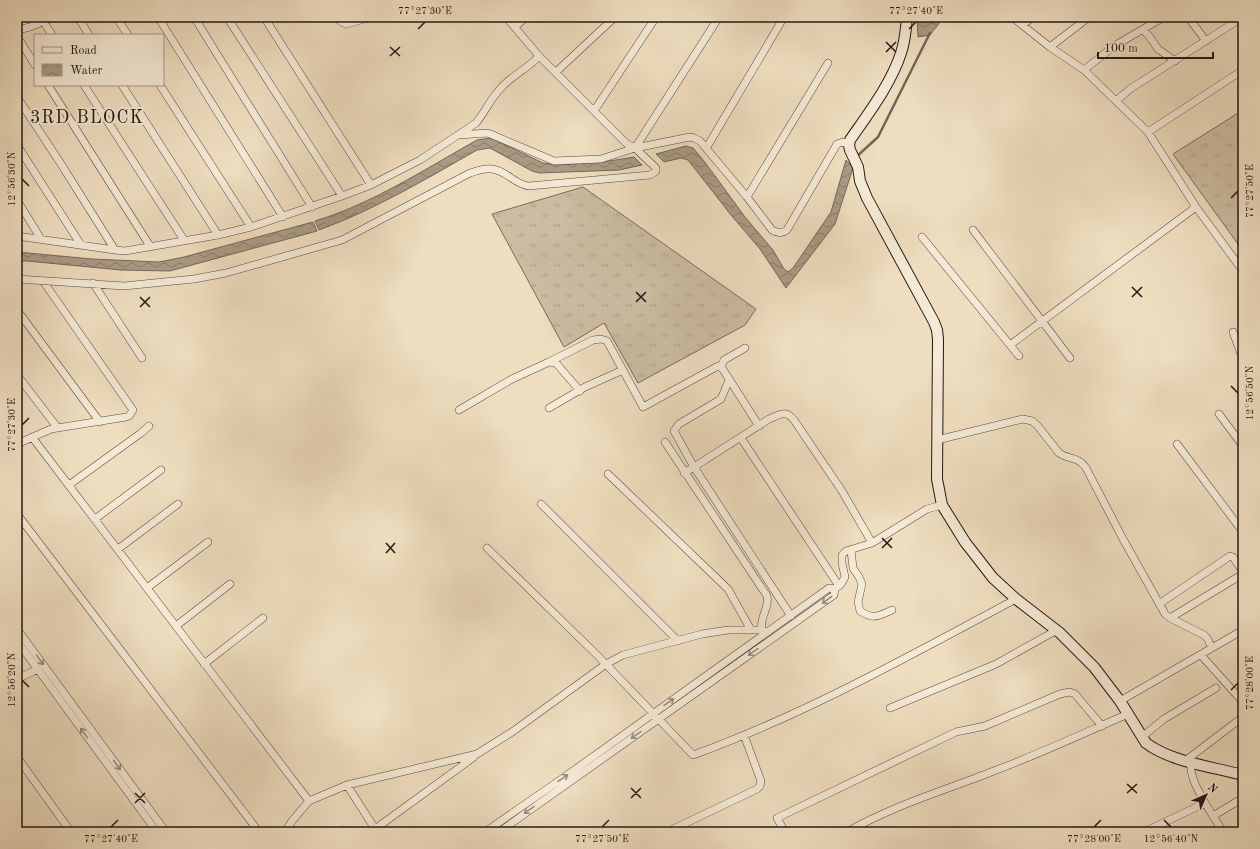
<svg xmlns="http://www.w3.org/2000/svg" width="1260" height="849" viewBox="0 0 1260 849" font-family="'Old Standard TT',serif">
	<defs>
		<pattern id="grass-tufts" width="24" height="20" patternUnits="userSpaceOnUse"><rect width="24" height="20" fill="#ccbca2"/><path d="M3 7l-1-3M5 7V3M7 7l1-3M15 17l-1-3M17 17v-4M19 17l1-3" fill="none" stroke="#afa18b"/></pattern>
		<pattern id="water-waves" width="16" height="10" patternUnits="userSpaceOnUse"><rect width="16" height="10" fill="#a99a85"/><path d="M0 5q4-4 8 0t8 0" fill="none" stroke="#897d6c"/></pattern>
	</defs>
	<rect width="100%" height="100%" fill="#eeddbf"/>
	<filter id="stains"><feTurbulence type="fractalNoise" baseFrequency=".005" numOctaves="4"/><feColorMatrix values="0 0 0 0 .2 0 0 0 0 .09 0 0 0 0 .02 0 0 0 .5 -.17"/></filter>
	<radialGradient id="worn" r=".72"><stop offset=".6" stop-color="#630" stop-opacity="0"/><stop offset="1" stop-color="#630" stop-opacity=".3"/></radialGradient>
	<path fill="url(#grass-tufts)" stroke="#786a5a" d="M1243,110v141l-70,-97z
		M583,187l173,122 -11,16 -107,58 -34,-60 -40,24 -72,-133z"/>
	<path fill="url(#water-waves)" stroke="#746657" d="M917,17h27l-14,18 -12,2z
		M491,138l52,25 13,2 47,-3 31,-5 8,8 -23,5 -80,3 -7,-2 -42,-23 -13,2c-51,29 -103,60 -158,80l-4,-9c57,-17 110,-52 162,-81z
		M686,146l7,2 11,13 41,56 28,33 11,19 4,3 5,-4 38,-56 15,-52 7,8 -18,56 -49,64 -26,-39 -29,-34 -43,-55 -7,-2 -17,4 -8,-8z
		M313,222l4,9 -147,40 -49,-1 -94,-9h-10v-9l75,7 67,3 25,-5z"/>
	<g fill="none" stroke-linecap="round" stroke-linejoin="round">
		<path stroke="#746657" stroke-width="2.5" d="M855,158l23,-21 52,-104"/>
		<defs>
			<path id="street" d="M78,17l11,18
				M116,17l12,18
				M158,17l125,200
				M194,17l118,190
				M227,17l115,179
				M264,17l107,168
				M338,17l2,4 6,3 26,-7
				M506,17l33,39 88,88 8,4 55,-11 4,1 6,3 47,56 25,33c5,3 10,4 15,0l50,-86 6,-2 6,3
				M1012,17l38,30 34,23 64,62 48,75 47,64
				M1188,17l18,24
				M43,21l9,14
				M1023,25l9,-8
				M515,27l11,-10
				M17,30l13,-3 24,-10
				M1143,30l6,6 9,13 17,12
				M17,36l18,29
				M1050,47l39,-30
				M1084,70l30,-24 50,-29
				M556,72l59,-55
				M48,85l102,161
				M84,85l100,155
				M122,85l96,150
				M160,85l91,142
				M17,97l44,67 54,86
				M1116,101l14,-12 113,-72
				M594,111l62,-94
				M1148,132l95,-62
				M458,135l30,-2 66,28 47,-2 34,-11 84,-131
				M17,145l64,100
				M707,147l77,-130
				M747,197l81,-134
				M17,200l24,39
				M973,230l97,128
				M17,236l98,14 10,1 93,-16 33,-8 91,-31 29,-11 49,-25 56,-37c9,-11 15,-25 25,-35 11,-13 28,-20 38,-32
				M922,237l97,119
				M17,279l107,7 70,-7 32,-6 116,-33 128,-67c7,-2 14,-5 22,-4 14,1 23,16 37,17l121,-11 6,-4v-3l-21,-20
				M93,283l49,75
				M17,310l83,112
				M1233,332l10,27
				M1010,345l186,-138
				M549,362l44,-22 8,-1 6,2 36,66 75,-41 4,2 37,58
				M721,367l3,-7 21,-12
				M17,375l40,52
				M549,408l36,-21 38,-17
				M459,410l53,-31 37,-17 7,1 24,28
				M1219,414l24,32
				M32,437l277,364
				M741,438l98,148
				M937,440l86,-21 9,2 5,4 22,28c10,7 19,3 27,15l37,71 42,75 5,4 34,17 3,3 5,10
				M665,442l102,154c3,12 -8,21 -5,34
				M17,444l34,-15 75,-12 3,-1 4,-6 -90,-129
				M1177,444l66,88
				M684,473l10,-6 -20,-36 5,-7 42,-25 8,-19
				M608,474l120,115 23,41
				M69,485l72,-52 8,-7
				M541,504l137,137
				M17,514l242,318
				M95,519l66,-49
				M487,548l110,107 96,100c113,-41 218,-100 323,-156
				M118,549l60,-45
				M851,550l2,18 6,9 3,7 -4,18 2,9c14,9 18,5 32,-1
				M147,588l61,-46
				M836,588l5,-4 4,-7 -3,-14v-8l4,-4 26,-8 55,-34 15,-4
				M1159,604l71,-48 3,1 10,15
				M791,616l-97,-149 75,-48c11,-4 16,-10 25,1l48,71 30,52
				M1170,618l73,-44
				M176,626l54,-42
				M17,629l149,203
				M17,641l140,191
				M1201,655l42,47
				M204,664l59,-46
				M17,679l21,-10
				M1120,701l123,-71
				M890,708l106,-44 61,-34
				M1142,737l22,-18 52,-31
				M17,757l54,75
				M1185,761l58,-44
				M1190,762c1,17 7,26 15,41
				M347,785l30,47
				M1213,816l10,16
				M375,829l99,-72
				M285,832l7,-11 17,-20 38,-16 130,-31 35,-22 94,-68 17,-9 79,-21 26,-4h34l6,2
				M340,832l3,-2
				M485,832l81,-56 263,-188 6,1 -1,6 -335,237
				M667,832l90,-43 3,-3 1,-5 -17,-46
				M785,832l-8,-14 179,-86 29,-6 75,-32 10,-2 5,2 27,32
				M847,832c45,-26 96,-41 144,-60 46,-17 91,-38 137,-58
				M1144,832l61,-29 8,13 30,-18"/>
			<path id="secondary" d="M907,17c-1,12 -2,25 -6,36 -10,31 -33,61 -51,87l-1,5 1,5 8,17 2,14 7,17 67,124 3,8 1,9 -1,140 5,26 23,37 28,36 23,21 44,34 34,34 26,34 26,42c25,19 67,24 97,32"/>
		</defs>
		<use href="#street" stroke="#56493e" stroke-width="8"/>
		<use href="#secondary" stroke="#241813" stroke-width="12"/>
		<use href="#street" stroke="#f4e9d5" stroke-width="7"/>
		<use href="#secondary" stroke="#f4e9d5" stroke-width="10"/>
	</g>
	<defs><path id="oneway-shaft" d="M-6 0H5M1.5-3L5.5 0L1.5 3" fill="none" stroke-width="1.6" stroke-linecap="round" stroke-linejoin="round"/></defs>
	<g stroke="#968b7e">
		<use href="#oneway-shaft" transform="translate(827 600) rotate(144)"/>
		<use href="#oneway-shaft" transform="translate(753 652) rotate(145)"/>
		<use href="#oneway-shaft" transform="translate(40 660) rotate(54)"/>
		<use href="#oneway-shaft" transform="translate(669 702) rotate(-35)"/>
		<use href="#oneway-shaft" transform="translate(84 733) rotate(-126)"/>
		<use href="#oneway-shaft" transform="translate(636 735) rotate(145)"/>
		<use href="#oneway-shaft" transform="translate(117 765) rotate(54)"/>
		<use href="#oneway-shaft" transform="translate(563 778) rotate(-35)"/>
		<use href="#oneway-shaft" transform="translate(529 810) rotate(145)"/>
	</g>
	<path fill="none" stroke="#241813" stroke-width="1.5" d="M418,29l7,-7M909,29l7,-7M886,42l10,10M390,47l10,9M886,52l10,-10M390,56l10,-9M22,179l7,7M1231,198l7,-7M1132,287l10,10M636,292l10,10M140,297l10,10M1132,297l10,-10M636,302l10,-10M140,307l10,-10M1231,386l7,7M22,425l7,-7M882,538l10,10M386,543l9,10M882,548l10,-10M386,553l9,-10M22,680l7,7M1231,690l7,-7M1127,784l10,9M631,788l10,10M135,793l10,10M1127,793l10,-9M631,798l10,-10M135,803l10,-10M1164,820l7,7M111,827l7,-7M602,827l7,-7M1094,827l7,-7"/>
	<g text-anchor="middle" stroke-width="4" stroke-linejoin="round" paint-order="stroke">
		<g font-size="18" letter-spacing="1" fill="#241813" stroke="#f4e9d5">
			<text x="87" y="123">3RD BLOCK</text>
		</g>
	</g>
	<rect width="1260" height="849" fill="none" stroke="#eeddbf" stroke-width="44"/>
	<rect x="34" y="34" width="130" height="52" fill="#f4e9d5" stroke="#a19587"/>
	<rect x="42" y="47" width="20" height="6" fill="#f4e9d5" stroke="#a19587"/>
	<text x="70" y="54" font-size="12" fill="#241813">Road</text>
	<rect x="42" y="64" width="20" height="12" fill="url(#water-waves)" stroke="#a19587"/>
	<text x="70" y="74" font-size="12" fill="#241813">Water</text>
	<g transform="translate(1206 795) rotate(45)" stroke="#f4e9d5" stroke-width="3" paint-order="stroke">
	<path d="M0-3L7 15L0 10L-7 15Z" fill="#241813"/>
	<text y="-6" font-size="11" font-weight="bold" text-anchor="middle" fill="#241813">N</text>
	</g>
	<path d="M1098 52v6h115v-6" fill="none" stroke="#241813" stroke-width="2"/>
	<text x="1104" y="52" font-size="12" fill="#241813" stroke="#f4e9d5" stroke-width="3" paint-order="stroke">100 m</text>
	<rect x="22" y="22" width="1216" height="805" fill="none" stroke="#241813" stroke-width="1.5"/>
	<g font-size="10" text-anchor="middle" fill="#241813">
		<text x="425" y="14">77°27'30"E</text>
		<text x="916" y="14">77°27'40"E</text>
		<text transform="translate(11 179) rotate(-90)" y="4">12°56'30"N</text>
		<text transform="translate(1249 191) rotate(-90)" y="4">77°27'50"E</text>
		<text transform="translate(1249 393) rotate(-90)" y="4">12°56'50"N</text>
		<text transform="translate(11 425) rotate(-90)" y="4">77°27'30"E</text>
		<text transform="translate(11 680) rotate(-90)" y="4">12°56'20"N</text>
		<text transform="translate(1249 683) rotate(-90)" y="4">77°28'00"E</text>
		<text x="111" y="842">77°27'40"E</text>
		<text x="602" y="842">77°27'50"E</text>
		<text x="1094" y="842">77°28'00"E</text>
		<text x="1171" y="842">12°56'40"N</text>
	</g>
	<rect width="100%" height="100%" filter="url(#stains)"/>
	<rect width="100%" height="100%" fill="url(#worn)"/>
</svg>
